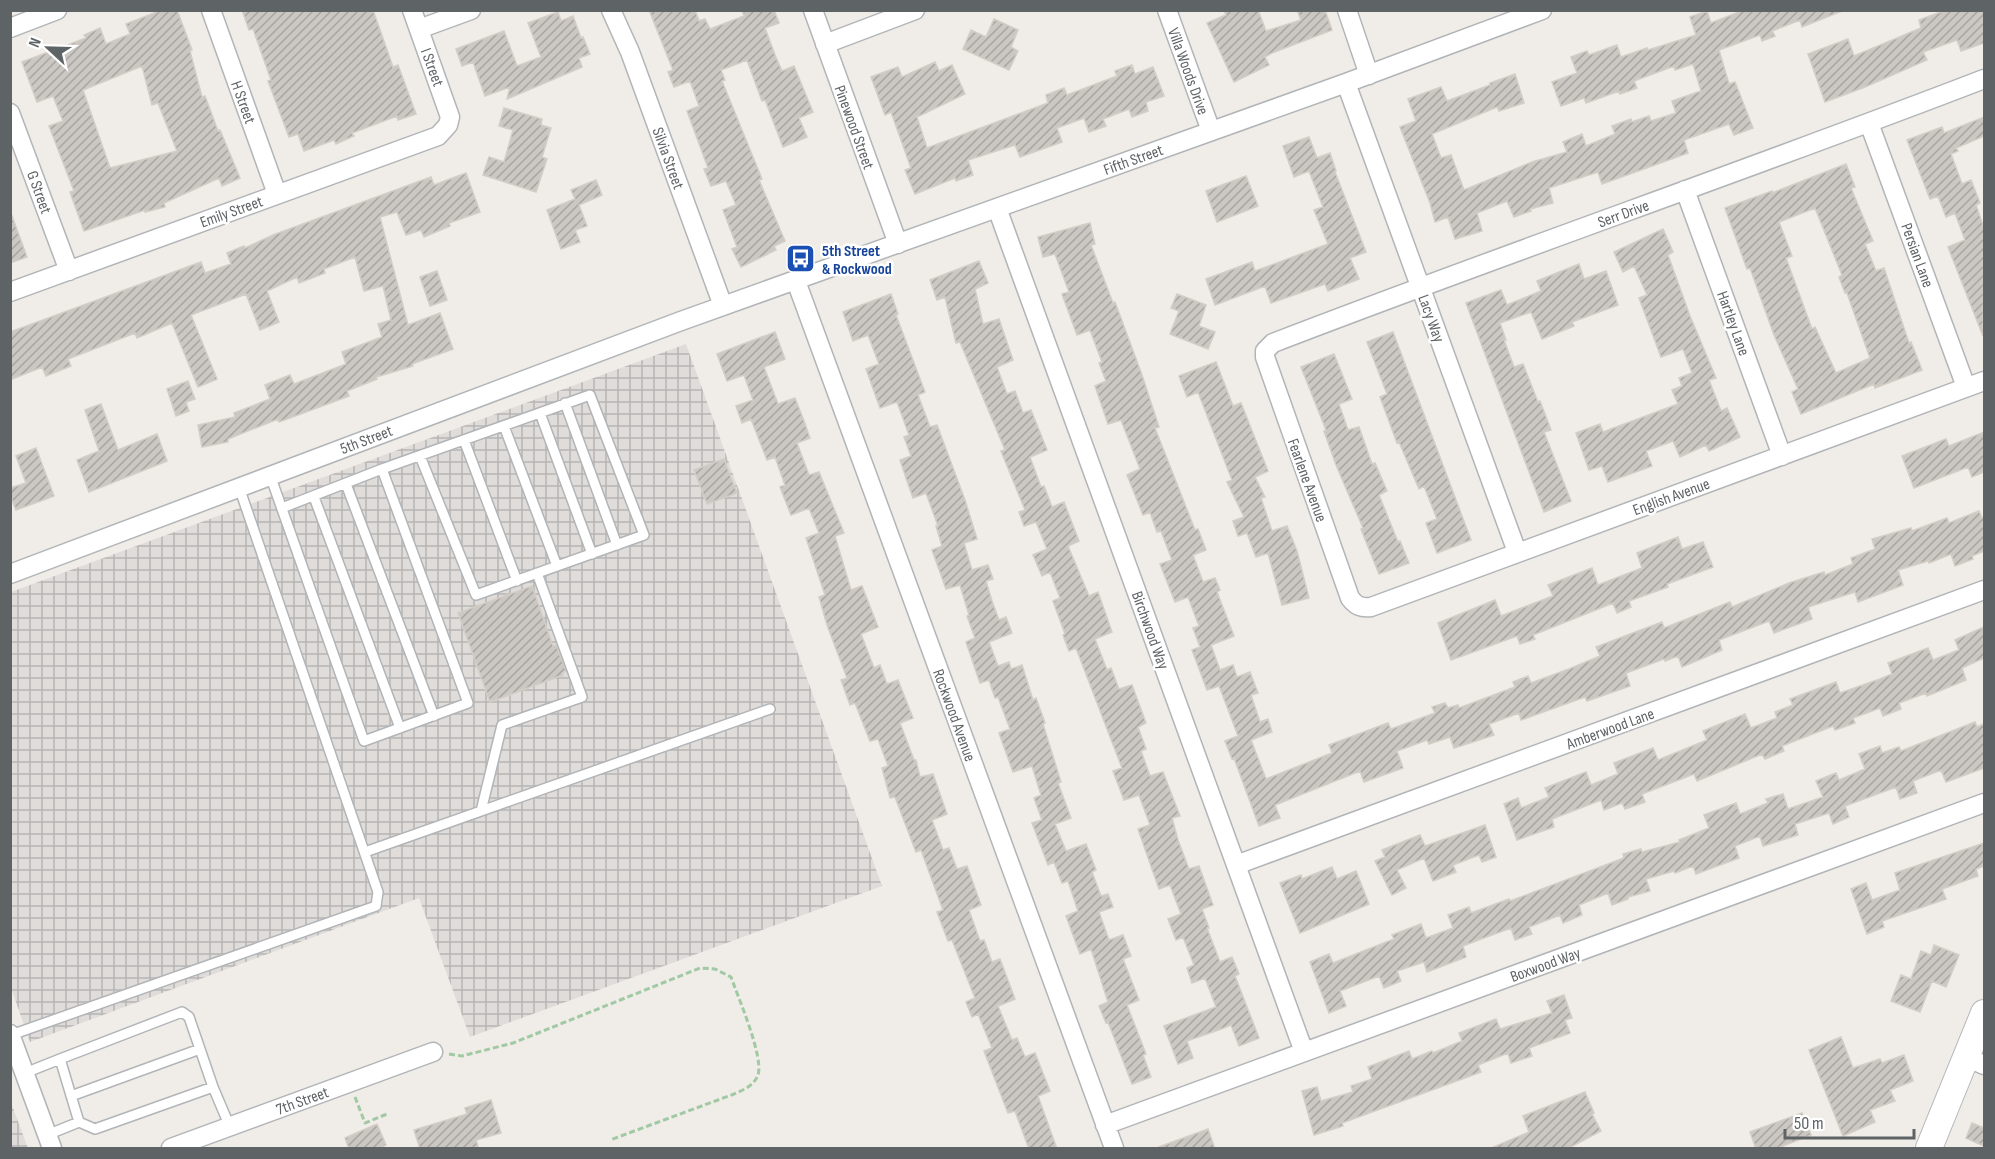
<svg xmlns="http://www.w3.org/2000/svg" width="1995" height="1159" viewBox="0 0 1995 1159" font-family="'Sofia Sans Condensed',sans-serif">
	<defs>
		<pattern id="industrial-grid" width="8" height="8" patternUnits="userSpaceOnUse" patternTransform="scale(1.5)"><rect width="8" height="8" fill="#dfdcd9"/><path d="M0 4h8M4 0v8" fill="none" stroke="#b8b6b4"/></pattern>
		<pattern id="building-hatch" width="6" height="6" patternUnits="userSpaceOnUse" patternTransform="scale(1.5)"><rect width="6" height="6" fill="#cbc7c3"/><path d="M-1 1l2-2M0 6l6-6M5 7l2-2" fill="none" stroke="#a8a5a2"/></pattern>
	</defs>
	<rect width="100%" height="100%" fill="#f0ece7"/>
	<path fill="url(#industrial-grid)" d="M686,344l196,542 -412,151 -51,-139 -389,144 -19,-54v-396z
		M10,1103h1l17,45h-17z"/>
	<path fill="url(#building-hatch)" stroke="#d4cdc5" stroke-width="1.5" fill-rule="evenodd" d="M162,10h15l15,40 -2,1 12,46 3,-1 13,35 2,-1 20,48 -18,8 -3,-8 -55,25 1,4 -20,5v-2l-61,21 -14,-39 4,-1 -25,-65 14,-5 -10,-25 -16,6 -15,-40 64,-24 -2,-3 16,-7 6,16 24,-10 -4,-10zM142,66l10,39 6,-2 19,48 -67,17 -27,-78z
		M242,10h131l20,57 5,-2 18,49 -18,6 -1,-4 -45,17 2,3 -18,8 -2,-4 -30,11 -6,-17 -9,3 -21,-56 3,-1 -18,-51 -4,1z
		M649,10h46l4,11 6,-2 5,10 34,-13 -2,-6h32l5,13 -14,5 10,27 7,16 12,-5 19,46 -14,6 8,19 -24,10 -18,-47 -3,1 -15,-41 -26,10 4,10 -3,1 40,98 -3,1 26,61 -11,5 2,4 -35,17 -9,-18 5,-2 -14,-37 13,-5 -10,-24 -15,5 -7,-17 4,-1 -21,-57 12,-5 -9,-25 -16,6 -6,-15 5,-2z
		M1224,10h34l8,21 35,-11 -4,-10h28l7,20 -60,23 -7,4 4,8 -35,17 -27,-59 19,-8z
		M1744,10l98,1 -40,16 -2,-7 -28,11 3,5 -13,5 -2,-6 -41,15 10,34 6,-2 18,46 -19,7 -5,-11 -45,16 4,13 -86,31 -4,-12 -49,16 4,15 -23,6 1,2 -17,6 -7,-16 -30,12 5,18 -27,8 -7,-22 -13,5 -5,-19 -30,-76 16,-6 -8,-22 33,-12 6,14 43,-16v-2l25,-9 9,29 -25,8 -2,-4 -65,27 9,24 10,-3 13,35 68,-28 35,-10 -4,-10 19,-8 4,12 29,-12 -3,-8 19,-7 1,3 17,-6 2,5 25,-8 -4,-12 29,-10 -8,-27 -18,6 -1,-4 -40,15 3,7 -17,6 -1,-3 -33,12 -2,-5 -23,8 -9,-24 25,-9 -6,-16 16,-6 2,4 28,-10 4,12 26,-9 1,2 48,-15 -6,-18 17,-6 4,12z
		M1946,10h38v33l-23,8 -4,-11 -34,12 4,8 -62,27 -40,15 -17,-48 40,-15 6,17 67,-28 -2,-8z
		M558,12l3,9 12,-5 8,22 2,-1 7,17 -11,4 3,9 -75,32 3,-12 -25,9 -12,-34 -11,4 -6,-17 48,-18 13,35 24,-9 -13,-34z
		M994,19l24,11 -7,17 7,4 -9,19 -46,-21 8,-19 15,7z
		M935,62l4,9 13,-6 13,29 -48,23 10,31 121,-45 -2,-8 18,-7 3,7 50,-19 -2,-5 17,-6 3,9 18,-7 11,29 -18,6 2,9 -16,6 -3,-8 -26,10 3,7 -17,6 -5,-14 -27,10 5,14 -42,15 -5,-12 -47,15 5,15 -17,6 -1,-3 -40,16 -10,-24 6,-2 -20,-56 -6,3 -14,-38 27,-10 4,10z
		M504,108l38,11 -1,6 10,3 -9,29 5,2 -11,33 -53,-17 6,-18 15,5 9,-32 -14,-4z
		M1984,117v19l-28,12 2,3 -7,3 11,30 9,-4 9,23 -4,2 8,23 -1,108 -35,-89 17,-7 -10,-27 -9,4 -8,-21 -8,3 -23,-59 35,-13 2,6z
		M1309,137l8,21 13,-5 6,18 -1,1 31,80 -16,6 9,21 -31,12 -3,-7 -54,19 -6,-17 -50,19 -9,-26 46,-17 3,9 73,-27 -14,-34 9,-3 -14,-36 -15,6 -11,-31z
		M1846,164l9,23 -4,1 22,53 -8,3 11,27 8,-3 25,75 2,-1 11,28 -47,18 -1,-4 -73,30 -9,-22 6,-3 -24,-54 -24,-67 -3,1 -22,-61 47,-17v2zM1815,208l27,67 -3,2 6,16h2l23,65 -34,15 -21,-46 -3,2 -26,-71 6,-2 -13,-34z
		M466,173l14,39 -31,11 1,3 -26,11 -3,-7 -15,5 -9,-23 -17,5 28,108 32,-12 13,36 -41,15 1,2 -37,11 1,2 -30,12 2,5 -70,26 -1,-3 -50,20v3l-26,5 -4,-22 37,-8 -1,-4 36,-14 -5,-14 25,-10 4,9 52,-20 -4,-12 40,-15 -4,-13 13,-4 -8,-34 -19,5 -9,-34 -31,12 1,4 -26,10 -2,-6 -30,14 12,31 -19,8 -14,-36 -55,21 26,64 -19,8 -26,-64 -35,15 -2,-5 -67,26 3,7 -25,10 -4,-9 -32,13v-48l191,-70 4,11 26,-9 -4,-11 17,-7 1,2 28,-13 158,-58 3,8z
		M1246,176l12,30 -41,16 -11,-31z
		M596,180l6,15 -23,10 8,21 -12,4 5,12 -19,7 -14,-39 28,-11 -4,-9z
		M12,216l15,41 -17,6v-46z
		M1090,223l5,21 -4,1 22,58 2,-1 27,73 17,52 -4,1 40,102 3,-1 8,21 -13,5 10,27 12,-4 5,12 -3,2 17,44 -23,9 9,25 13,-5 4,12 13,-5 8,21 -7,2 9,27 8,-3 4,13 -21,8 15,39 66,-26 -3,-8 59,-22 3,6 44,-16 -3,-6 13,-4 3,5 10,-3 1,3 56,-21 -2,-5 15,-6 3,7 38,-14 31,-13 -4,-9 66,-25 2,6 66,-26 2,5 57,-24 35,-11 1,3 28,-11 -2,-6 24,-9 -3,-10 39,-11 1,3 35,-13 2,5 30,-12 3,7 2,-1v34l-12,5 1,3 -18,7 -4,-12 -22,9 -1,-2 -30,9 5,15 -45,17 -3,-10 -47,15 4,12 -38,14 -5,-12 -50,19 3,10 -40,17 -4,-11 -13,5 -1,-2 -38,14 4,13 -43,15 -2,-4 -64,23 -2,-7 -30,11 5,11 -15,5 -25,8 -4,-11 -21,7 -2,-4 -30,11 6,17 -39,14 -4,-11 -85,34 5,13 -21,8 -25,-68 -2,1 -7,-18 13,-5 -12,-32 -7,-18 -12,4 -15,-40 8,-3 -7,-19 6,-2 -11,-29 -13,5 -15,-38 12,-4 -11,-29 -4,1 -7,-20 -7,3 -16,-40 13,-6 -19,-49 -13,4 -13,-38 11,-5 -7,-18 3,-1 -12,-32 -13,5 -15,-41 7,-2 -14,-38 -12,3 -5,-20z
		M1663,229l10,23 -5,3 22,61 26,62 -7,2 12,31 6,-3 13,29 -31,14 -3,-6 -26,12 -7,-16 -27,10 6,15 -44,16 -6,-16 -13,4 -13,-37 24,-9 3,8 75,-28 -6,-14 10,-4 -3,-8 13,-5 -9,-24 -22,8 -22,-59 8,-3 -13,-29 -11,6 -9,-20z
		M979,261l9,22 -13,6 8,35 16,-5 14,41 -16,7 10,27 8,-3 8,22 8,-3 16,40 -17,7 11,30 3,-1 8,21 12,-5 15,39 -11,5 21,50 9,-4 14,40 -17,7 12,31 4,-2 8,21 13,-4 14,38 -8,4 8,22 -5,2 9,25 13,-4 17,44 -8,2 6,22 11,29 10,-3 14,39 -11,4 7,19h-2l13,34 12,-5 7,17 -4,2 24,62 -20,8 -8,-21 -7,3 -37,13 6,17 -15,6 -14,-38 52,-19 -11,-29 -13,5 -5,-15 7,-3 -11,-28 -7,3 -8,-21 13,-5 -11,-29 -11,4 -21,-60 12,-4 -11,-30 -15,5 -11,-29 9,-3 -46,-120 -7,3 -6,-16 2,-1 -12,-33 7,-3 -10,-26 -8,4 -9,-21 14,-6 -11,-27 -12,4 -5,-14 6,-2 -24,-59 4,-1 -45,-108 -4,1 -11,-46 -8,3 -7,-20z
		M1579,264l5,15 22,-8 12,34 -46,17 2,4 -32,13 -11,-27 -31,11 6,17h-2l10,27 9,-3 15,38 2,-1 11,29 -7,2 27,69 -27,11 -78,-209 35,-13 6,15 34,-14 -4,-10z
		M437,271l10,29 -17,6 -10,-29z
		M891,294l7,20 -2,1 29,77 -7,3 12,32 7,-2 28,75 12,39 -13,4 8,27 16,-5 5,14 -7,2 6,20 7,19 7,-3 6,16 -23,9 9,24 11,-4 2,7 11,-4 11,35 3,-2 9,25 -2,1 18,58 -3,1 13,35 -16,6 11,27 20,-7 10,26 -4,2 9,24 7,-2 5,13 -14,5 10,28 14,-5 8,21 -8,3 16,41 -12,5 19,49 -3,1 8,22 -19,7 -24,-62 -2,1 -7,-17 9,-4 -17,-53 -11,5 -14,-38 12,-5 -10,-30 -6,2 -8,-21 -6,3 -16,-42 10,-3 -8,-22 7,-3 -9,-29 -19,6 -14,-39 11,-4 -12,-32 -3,1 -6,-18 -9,3 -14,-41 9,-4 -8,-22 2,-1 -9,-30 -14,4 -14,-39 10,-4 -6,-20h2l-12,-33 -13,5 -6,-17 -7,-21 11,-4 -7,-19 5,-2 -12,-33 -17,6 -14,-39 13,-5 -11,-29 -15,6 -10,-29z
		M1177,294l29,11 -7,21 16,6 -7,17 -38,-15 9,-23 -8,-3z
		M775,332l10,27 -21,8 14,37 17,-6 9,23 6,17 -13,5 12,32 10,-3 25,61 -9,3 16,54 11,-4 16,41 -17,7 13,34 6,-3 7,19 11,-4 15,38 -13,5 14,37h2l4,17 13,-3 14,40 -15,6 11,30 6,-2 8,21 10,-3 14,39 -12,5 11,31 4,-1 8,22 8,-3 15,40 -17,7 14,34 5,-2 8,19 10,-4 15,38 -12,5 19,53h-28l-14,-38 -7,2 -24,-62 8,-3 -14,-34 -6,3 -6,-15 9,-4 -23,-58 -4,1 -11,-29 6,-2 -22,-60 -5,2 -21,-55 -5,1 -8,-30 6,-2 -10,-27 -8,2 -15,-38 -5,2 -9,-25 6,-2 -20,-53 -8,-28 6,-2 -19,-57 13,-5 -10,-25 -18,7 -11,-28 5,-2 -10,-28 -8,3 -16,-41 -9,4 -6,-17 17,-6 -9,-25 -17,6 -10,-27z
		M1393,332l78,208 -34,13 -11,-30 11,-4 -13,-33 -5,3 -20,-47 -2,1 -17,-46 7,-3 -20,-52z
		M1334,354l18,45 -13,5 9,26 11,-3 13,37 3,-1 12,28 -8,4 19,47 2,-1 9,22 -30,11 -18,-45 2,-1 -27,-63 -12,-34 2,-1 -25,-63z
		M1216,362l17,44 8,-3 27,68 -13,6 10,20 -4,1 11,33 15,-5 10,25 12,47 -27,7 -14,-52 -12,4 -9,-24 -9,3 -5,-15 11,-4 -17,-35 5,-2 -34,-88 -11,5 -8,-21z
		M188,381l7,18 -9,3 3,9 -13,5 -9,-27z
		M101,404l17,46 39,-16 10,27 -78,31 -12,-32 22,-9 -14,-41z
		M1984,432v40l-12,5 -4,-10 -54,21 -12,-32 44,-17 3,7z
		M36,448l18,48 -38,14 -6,-15v-7l16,-5 -10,-27z
		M724,459l13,34 -30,11 -13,-34z
		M1678,537l4,12 21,-7 10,25 -46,17 1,3 -39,14 2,6 -14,6 -4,-10 -80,32 2,4 -15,5 -3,-8 -66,24 -13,-37 57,-23 6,16 52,-20 -5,-11 44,-17 6,17 44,-17 -5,-15z
		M532,586l21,60 3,-1 10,26 -4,2 1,2 -73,27 -32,-89z
		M1984,627v31l-22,10 4,12 -39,16 -1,-3 -27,10 2,6 -18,7 -3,-8 -27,10 2,5 -20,7 -2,-4 -51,20 2,5 -19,8 -3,-5 -65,27 -3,-7 -52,20 3,8 -20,7 -3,-6 -18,7 -3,-10 -49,19 2,8 -37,13 -13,-36 14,-6 3,10 28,-11 -4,-9 41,-16 5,13 27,-11 -4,-11 39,-15 5,12 49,-20 -4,-9 42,-17 6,14 26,-10 -2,-6 18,-7 -3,-6 46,-17 4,11 40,-14 12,-5 -4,-11 40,-15 5,12 26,-10 -4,-10z
		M1975,722l2,5 7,-3v44l-38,14 -5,-12 -28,11 4,12 -17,6 -4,-12 -51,19 4,11 -16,7 -4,-11 -34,11 3,11 -35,11 -3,-10 -25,10 4,12 -43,16 -3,-8 -18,7 -1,-2 -28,8 4,12 -22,6v2l-16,6 -4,-12 -29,12 3,10 -19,8 -3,-8 -31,12 3,7 -17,6 -4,-12 -30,11 -18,7 3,11 -39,15 -3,-10 -27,9 4,10 -17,7 -5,-12 -39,15 6,15 -17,7 -19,-51 19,-8 4,9 61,-24 -2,-4 29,-11 5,14 27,-10 -5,-13 21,-8 2,6 38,-14 1,2 114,-43 -1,-4 18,-5 1,3 38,-10 -1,-2 30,-12 -5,-13 32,-12 4,11 28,-11 -2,-4 17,-5 5,15 35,-12 -7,-16 20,-8 3,7 26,-11 -6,-15 21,-8 2,7 17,-6 2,4z
		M1485,825l11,32 -14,5 -3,-7 -26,10 3,7 -23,9 -9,-23 -27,12 9,18 -14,7 -17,-34 10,-4 -3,-7 38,-15 5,11z
		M1984,843v23l-8,3 2,7 -36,13 4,10 -64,22 2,6 -17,7 -16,-45 15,-6 6,17 28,-10 -5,-17z
		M1332,867l5,12 19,-8 13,33 -69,29 -20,-50 21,-8 1,4z
		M1934,945l25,10 -13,32 -14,-6 -12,31 -29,-11 10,-26 10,4 10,-28 10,4z
		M1564,995l8,23 -7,2 5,13 -41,15 3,8 -21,7 -3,-10 -30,12 3,7 -139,51 1,3 -29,9 -12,-44 15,-4 4,14 32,-9 -2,-6 21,-7 -4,-12 41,-16 3,8 20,-8 1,2 29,-12 -3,-8 37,-14 4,10 52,-16 -5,-12z
		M1841,1037l12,31 27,-9 2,4 22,-8 9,26 -23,9 5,11 -25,9 5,12 -32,14 -34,-86z
		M1585,1092l9,21 -2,1 9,17 -34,18h-78l40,-17 -6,-16z
		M491,1100l10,33 -25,7 2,6 -8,3h-50l-6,-19 53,-16 -2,-6z
		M1802,1113l9,22 -36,14h-19l-6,-17z
		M1972,1123l12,5v18l-18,-8z
		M377,1124l9,21 -8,4h-29l-4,-11z
		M1208,1129l7,20h-55l-1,-2z"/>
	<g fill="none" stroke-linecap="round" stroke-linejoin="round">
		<defs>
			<path id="lane" d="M565,403l52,142
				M540,413l52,141
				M504,426l53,140
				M464,440l53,141
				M270,475l94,266 104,-38 -86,-234
				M346,484l88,232
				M314,497l86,231
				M282,508l100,-39 208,-74 54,140 -168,60 -56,-139
				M481,811l21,-86 80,-28 -45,-124
				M365,852l405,-143
				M11,1035l365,-129 2,-14 -139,-405
				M60,1059l122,-47 7,5 24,70
				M25,1073l35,-14 19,63 -32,13
				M71,1096l129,-47
				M79,1122l16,7 118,-42 17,40"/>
			<path id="street" d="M211,10l66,184
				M611,10l19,42 93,254
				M813,10l85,234
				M1167,10l44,121
				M1347,10l22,65
				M10,28l47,-18
				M419,29l52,-19
				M825,44l90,-34
				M1984,79c-236,91 -475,173 -711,264l-8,8v6l85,241c6,8 11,10 21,9l613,-226
				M1346,83l171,469
				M10,113l59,158
				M1869,123l97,264
				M1685,190l97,266
				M997,208l307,844
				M796,281l318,867
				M10,292l428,-156 10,-11 2,-8 -38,-107
				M10,574l671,-253 665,-238 196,-73
				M1236,865l748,-275
				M10,1034l42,114
				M1966,1057l18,8
				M1105,1125l879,-322
				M171,1148l262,-96"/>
			<path id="secondary" d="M1929,1148l55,-135"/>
		</defs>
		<use href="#lane" stroke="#b2b5b8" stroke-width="12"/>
		<use href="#street" stroke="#b2b5b8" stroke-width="21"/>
		<use href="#secondary" stroke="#b3b7bb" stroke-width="28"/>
		<path stroke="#a0c9a4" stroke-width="3" stroke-dasharray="6 3" stroke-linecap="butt" d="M449,1054l13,2 51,-13 187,-75 15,1 16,8c7,20 33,80 27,98 -4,11 -15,15 -24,19l-124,46
			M355,1097l10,26 22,-9"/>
		<use href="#lane" stroke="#fff" stroke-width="9"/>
		<use href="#street" stroke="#fff" stroke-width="18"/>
		<use href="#secondary" stroke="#fff" stroke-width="26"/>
	</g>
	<defs>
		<symbol id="bus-square" viewBox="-11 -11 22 22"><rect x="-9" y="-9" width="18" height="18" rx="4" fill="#1a4fb4" stroke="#fff"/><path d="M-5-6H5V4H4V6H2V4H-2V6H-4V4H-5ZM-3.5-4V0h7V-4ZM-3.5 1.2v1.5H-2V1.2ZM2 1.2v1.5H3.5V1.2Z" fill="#fff"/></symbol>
	</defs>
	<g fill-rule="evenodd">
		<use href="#bus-square" x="784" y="242" width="33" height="33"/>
	</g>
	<g text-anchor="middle" stroke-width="5" stroke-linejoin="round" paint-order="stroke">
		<g font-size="16" fill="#5e6366" stroke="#fff">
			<text transform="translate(433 67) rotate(70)" y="6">I Street</text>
			<text transform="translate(1189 71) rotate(70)" y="6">Villa Woods Drive</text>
			<text transform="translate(244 102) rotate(70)" y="6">H Street</text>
			<text transform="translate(855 127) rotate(70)" y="6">Pinewood Street</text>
			<text transform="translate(669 158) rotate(70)" y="6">Silvia Street</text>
			<text transform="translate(1133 159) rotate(-20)" y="6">Fifth Street</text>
			<text transform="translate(40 192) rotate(70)" y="6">G Street</text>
			<text transform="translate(231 211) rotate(-20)" y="6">Emily Street</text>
			<text transform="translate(1623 213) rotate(-20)" y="6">Serr Drive</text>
			<text transform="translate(1918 255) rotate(70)" y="6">Persian Lane</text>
			<text transform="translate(1432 318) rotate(70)" y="6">Lacy Way</text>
			<text transform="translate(1734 323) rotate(70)" y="6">Hartley Lane</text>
			<text transform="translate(366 439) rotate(-21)" y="6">5th Street</text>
			<text transform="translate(1308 480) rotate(70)" y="6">Fearlene Avenue</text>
			<text transform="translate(1671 496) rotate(-20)" y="6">English Avenue</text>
			<text transform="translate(1151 630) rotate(70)" y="6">Birchwood Way</text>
			<text transform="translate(955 715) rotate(70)" y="6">Rockwood Avenue</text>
			<text transform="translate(1610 728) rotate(-20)" y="6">Amberwood Lane</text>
			<text transform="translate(1545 964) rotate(-20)" y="6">Boxwood Way</text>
			<text transform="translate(302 1100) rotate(-20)" y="6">7th Street</text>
		</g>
		<g font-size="16" font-weight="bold" fill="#164399" stroke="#fff" text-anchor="start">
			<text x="822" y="256">5th Street<tspan x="822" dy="18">&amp; Rockwood</tspan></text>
		</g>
	</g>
	<rect width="1995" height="1159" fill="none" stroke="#5e6366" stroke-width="24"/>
	<g transform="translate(48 48) rotate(292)" stroke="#ffffff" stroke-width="4.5" paint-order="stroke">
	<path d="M0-4.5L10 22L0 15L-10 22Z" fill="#5e6366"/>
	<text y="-9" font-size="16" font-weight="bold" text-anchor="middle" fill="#5e6366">N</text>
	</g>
	<path d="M1785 1129v9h129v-9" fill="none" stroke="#5e6366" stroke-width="3"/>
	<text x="1794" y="1129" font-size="18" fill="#5e6366" stroke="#ffffff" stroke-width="4.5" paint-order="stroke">50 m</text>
</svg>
